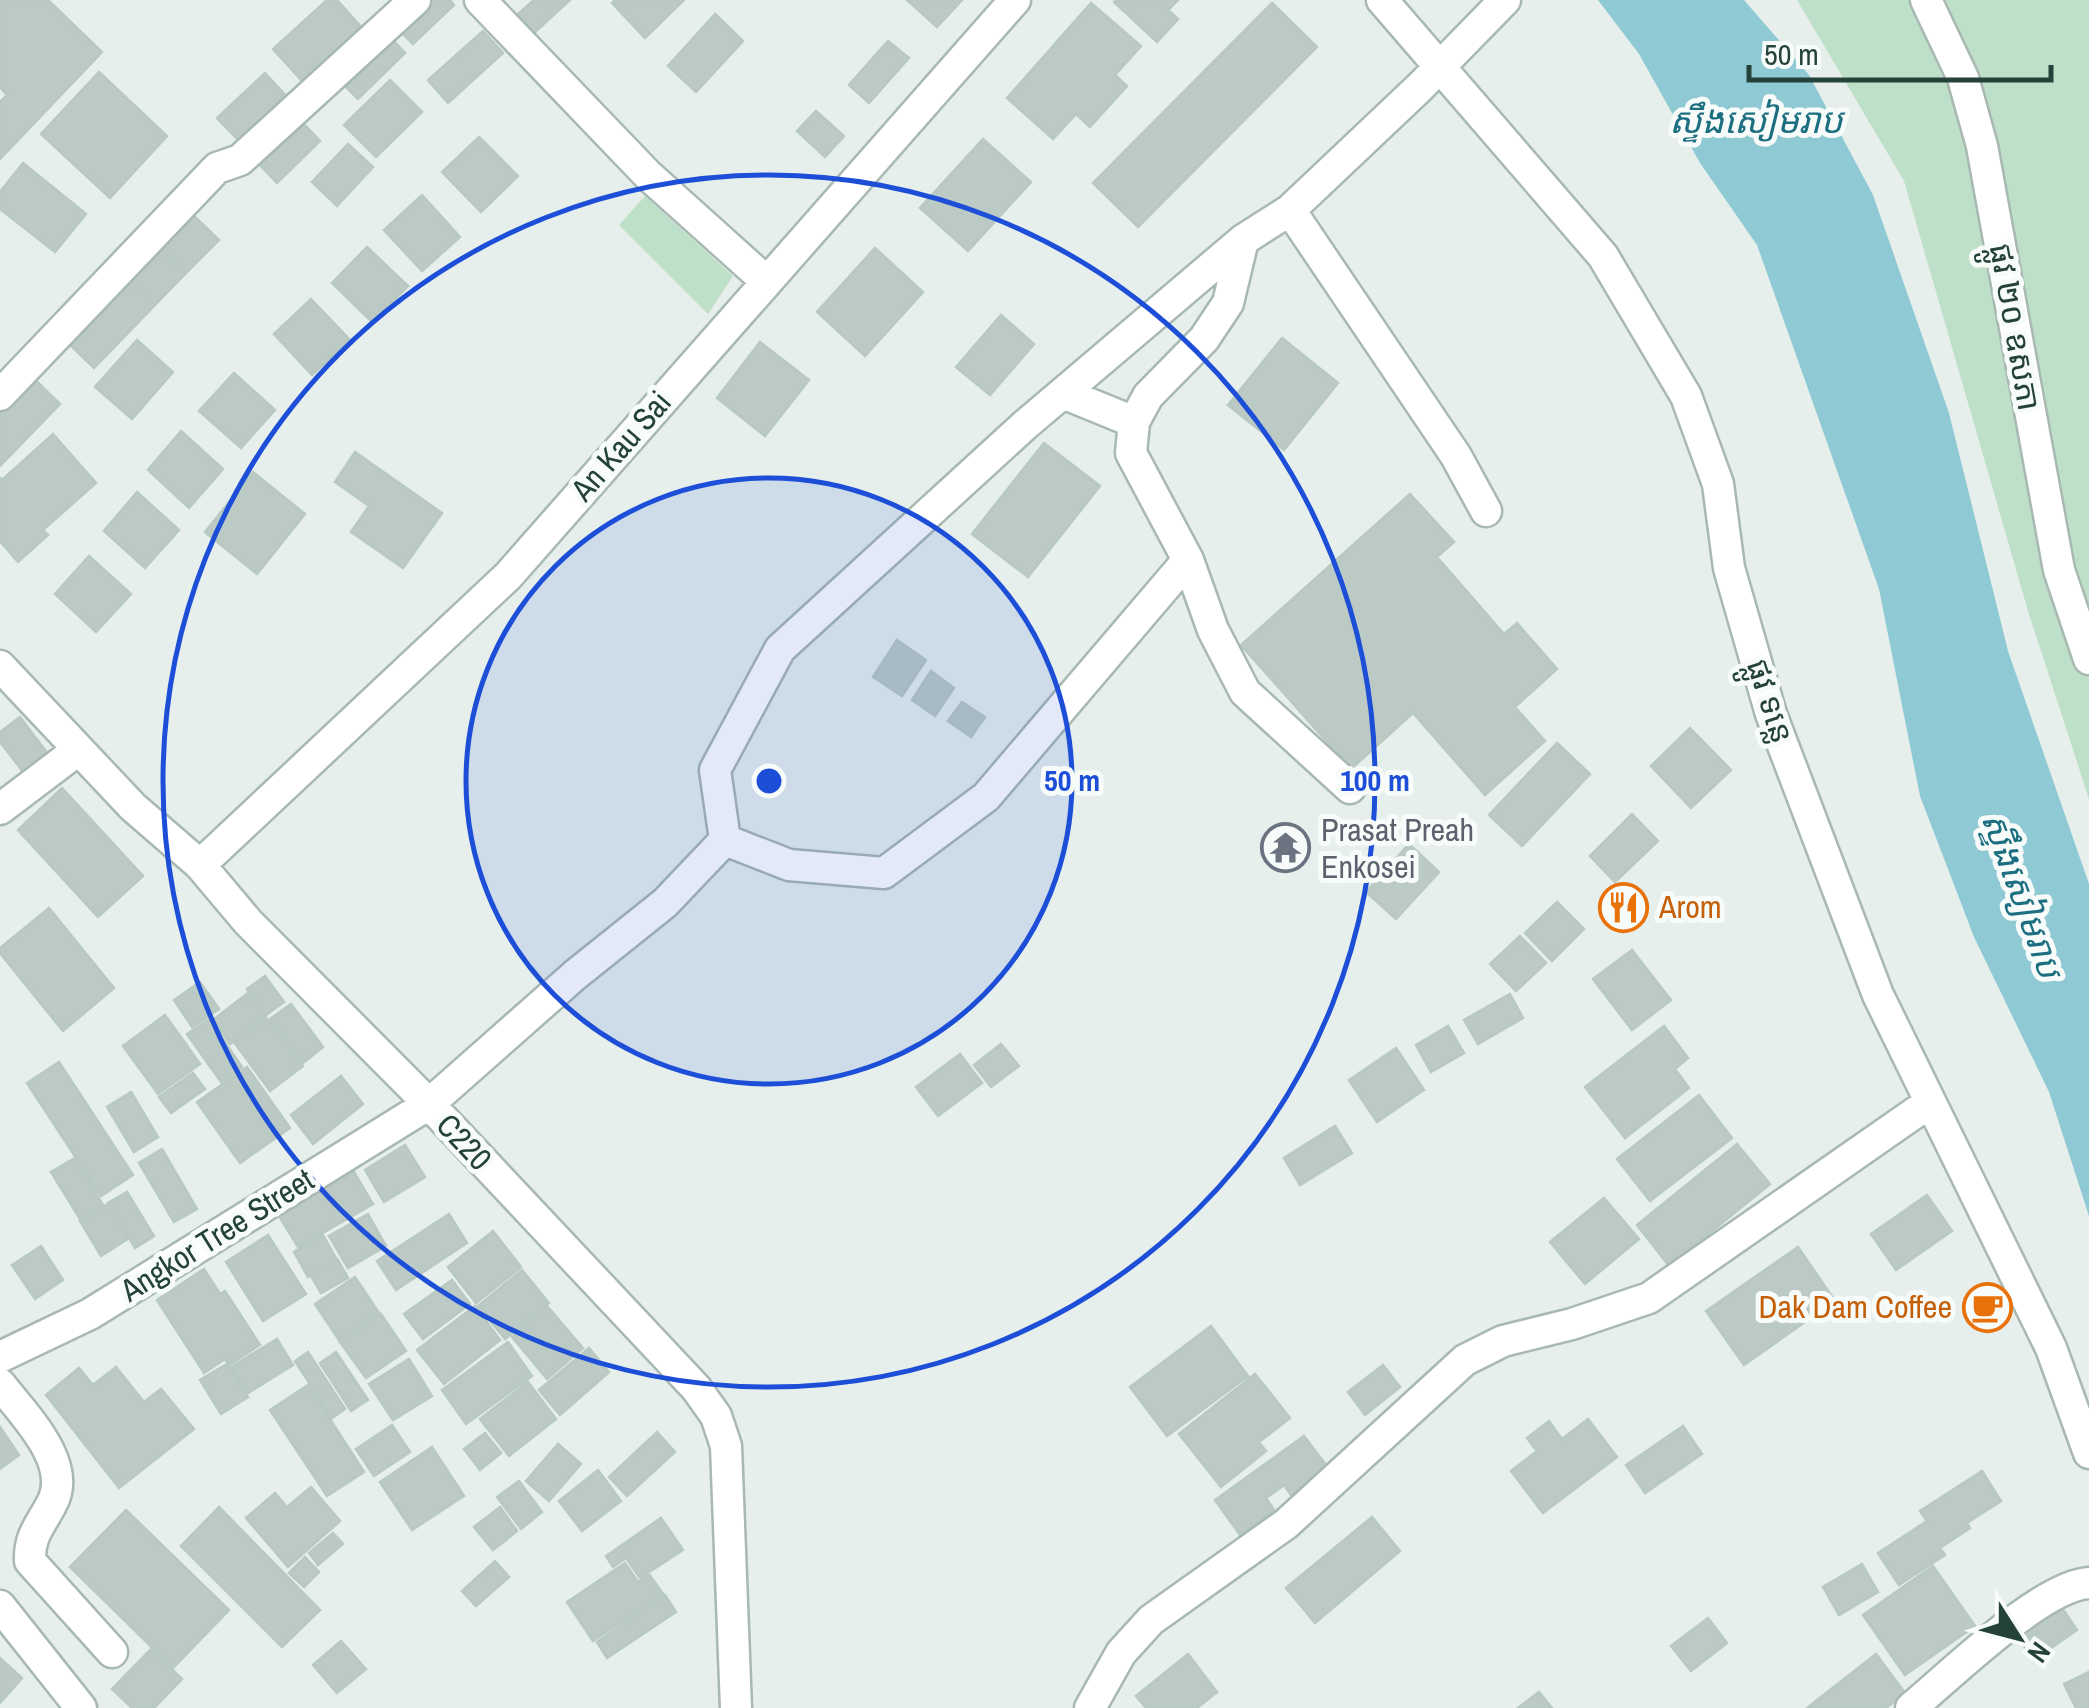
<svg xmlns="http://www.w3.org/2000/svg" width="2089" height="1708" viewBox="0 0 2089 1708" font-family="'Archivo Narrow','Noto Sans Khmer',sans-serif">
	<rect width="100%" height="100%" fill="#e6efeb"/>
	<path fill="#bfe0c8" d="M1797,0h292v799l-61,-188 -124,-430z
		M645,196l88,80 -25,38 -89,-89z"/>
	<path fill="#8ec9d4" d="M1598,0h146l65,75 64,120 76,218 59,238 81,233v332l-40,-124 -75,-155 -54,-141 -41,-207 -122,-344 -57,-82 -61,-109z"/>
	<path fill="#bbcac4" stroke="#b8c9c2" stroke-width="2.5" d="M0,0h48l54,52 -102,107v-57l7,-7 -7,-8z
		M327,0h10l25,28 -59,54 -30,-33z
		M432,0h18l4,5 -41,39 -13,-13z
		M534,0h36l-36,33 -16,-19z
		M615,0h69l-39,38 -33,-35z
		M907,0h55l-25,27z
		M1116,0h62l-10,10 10,9 -21,23 -43,-40z
		M1091,3l50,43 -26,29 12,11 -37,41 -14,-13 -23,25 -46,-41z
		M1272,3l45,44 -179,180 -45,-44z
		M715,14l28,27 -47,51 -28,-26z
		M483,31l20,22 -55,50 -20,-23z
		M392,39l13,14 -47,46 -14,-14z
		M888,41l21,17 -40,45 -20,-18z
		M99,72l68,64 -57,62 -69,-64z
		M265,73l22,24 -47,45 -23,-24z
		M390,80l32,32 -46,45 -32,-32z
		M816,111l28,25 -19,21 -28,-26z
		M301,121l19,20 -43,42 -19,-20z
		M479,137l39,39 -37,36 -39,-40z
		M983,139l48,43 -63,69 -48,-43z
		M348,144l25,23 -36,39 -25,-24z
		M23,163l63,51 -31,38 -55,-43v-17z
		M422,195l38,42 -38,34 -38,-41z
		M194,216l25,24 -33,33 -26,-25z
		M367,247l41,39 -36,36 -40,-39z
		M160,248l26,25 -31,32 -26,-25z
		M875,248l48,44 -58,64 -48,-44z
		M129,280l26,25 -61,63 -27,-26z
		M311,299l39,41 -38,35 -38,-41z
		M1001,315l33,29 -44,51 -34,-28z
		M1282,338l56,45 -54,67 -56,-45z
		M137,340l36,32 -41,47 -37,-32z
		M760,342l49,38 -44,56 -48,-38z
		M234,373l41,37 -34,38 -42,-37z
		M33,378l27,26 -60,62v-53z
		M181,431l42,38 -34,39 -41,-38z
		M53,434l43,49 -53,47 5,5 -30,27 -18,-21v-63l2,2z
		M1044,443l56,43 -72,91 -56,-43z
		M355,452l87,61 -39,55 -52,-36 18,-26 -34,-24z
		M253,472l52,42 -48,60 -52,-42z
		M137,492l42,38 -34,38 -41,-37z
		M1410,494l44,48 -17,15 67,77 13,-11 40,46 -42,38 30,34 -60,54 -72,-82 -62,56 -110,-124z
		M89,556l42,38 -35,38 -41,-38z
		M897,640l29,20 -24,36 -29,-19z
		M931,671l23,17 -19,28 -23,-16z
		M962,702l23,15 -14,20 -23,-16z
		M20,717l28,37 -24,19 -24,-31v-10z
		M1690,728l41,42 -40,38 -40,-42z
		M1557,743l33,31 -68,72 -33,-31z
		M62,788l81,88 -45,41 -80,-87z
		M1632,814l26,27 -43,41 -25,-26z
		M1409,844l30,28 -43,47 -30,-27z
		M1557,902l27,27 -32,32 -27,-28z
		M49,908l65,80 -51,43 -63,-78v-5z
		M1520,936l26,27 -30,28 -26,-27z
		M1632,950l39,50 -39,30 -39,-51z
		M265,976l19,26 -18,13 -19,-26z
		M200,982l19,27 -27,18 -18,-27z
		M248,993l18,24 -36,27 -17,-24z
		M1510,994l13,24 -45,26 -14,-24z
		M291,1004l32,43 -20,16 -33,-44z
		M165,1015l35,49 -42,30 -35,-48z
		M266,1018l37,48 -33,25 -36,-49z
		M209,1019l33,48 -21,15 -34,-48z
		M1448,1026l16,27 -33,19 -15,-27z
		M1664,1026l24,32 -13,11 14,19 -64,50 -40,-51z
		M1001,1044l18,22 -28,21 -17,-22z
		M1396,1048l28,42 -47,32 -28,-42z
		M960,1054l22,29 -44,33 -22,-29z
		M59,1062l74,113 -32,21 -74,-113z
		M247,1067l43,61 -50,35 -43,-61z
		M193,1073l12,16 -34,24 -12,-16z
		M341,1076l22,28 -50,40 -22,-29z
		M131,1092l27,45 -24,15 -27,-45z
		M1699,1095l33,43 -82,63 -33,-42z
		M1335,1126l17,27 -52,32 -16,-27z
		M1737,1144l33,40 -101,82 -32,-41z
		M405,1145l20,32 -41,25 -19,-32z
		M162,1149l35,60 -23,13 -35,-59z
		M75,1158l28,47 -23,14 -29,-47z
		M354,1172l19,32 -75,43 -19,-31z
		M127,1192l27,44 -19,12 -27,-45z
		M1927,1195l25,36 -56,39 -25,-36z
		M1604,1198l35,41 -54,45 -35,-42z
		M108,1204l21,34 -28,18 -21,-35z
		M368,1214l18,32 -38,22 -19,-32z
		M449,1214l18,29 -71,47 -19,-29z
		M493,1231l28,36 -45,36 -28,-36z
		M268,1235l38,59 -43,27 -37,-59z
		M323,1235l14,25 -29,17 -14,-25z
		M41,1246l22,34 -28,19 -23,-34z
		M1798,1247l37,54 -91,64 -38,-54z
		M338,1260l10,18 -27,15 -10,-17z
		M204,1269l16,25 5,-3 35,54 -31,20 -4,-6 -21,14 -47,-73z
		M522,1270l27,33 -44,36 -27,-33z
		M355,1277l24,36 -40,27 -24,-36z
		M452,1280l18,24 -47,35 -19,-25z
		M475,1306l25,34 -56,44 -27,-34z
		M548,1307l35,41 -36,31 -35,-42z
		M381,1314l25,37 -40,27 -26,-36z
		M1211,1326l37,50 -81,60 -37,-49z
		M277,1339l16,26 -45,28 -17,-26z
		M508,1342l24,34 -66,48 -24,-34z
		M589,1348l20,24 -49,43 -21,-25z
		M308,1352l37,57 -13,9 -37,-57z
		M336,1352l32,48 -17,11 -31,-48z
		M409,1359l23,37 -39,24 -24,-36z
		M227,1364l21,33 -27,17 -21,-34z
		M1383,1365l17,22 -35,28 -17,-23z
		M116,1367l28,35 17,-13 33,40 -75,59 -73,-93 33,-27 14,17z
		M1255,1374l35,44 -31,24 7,9 -45,36 -42,-53z
		M528,1382l28,37 -47,37 -29,-37z
		M308,1385l56,87 -37,24 -57,-86z
		M1588,1419l29,38 -74,56 -32,-42 26,-20 -10,-13 22,-17 13,18z
		M392,1425l18,27 -36,24 -18,-27z
		M1683,1426l19,28 -57,39 -19,-28z
		M0,1427l19,28 -19,14z
		M657,1432l18,20 -48,44 -18,-19z
		M485,1433l16,20 -21,17 -16,-21z
		M1304,1436l25,33 -38,26 -7,-10 -18,13 8,12 -34,25 -25,-35z
		M558,1444l23,20 -32,37 -23,-20z
		M432,1447l32,49 -52,34 -32,-48z
		M598,1470l23,31 -39,30 -23,-30z
		M1982,1471l19,30 -34,22 3,5 -30,20 5,7 -46,30 -21,-32 49,-32 -7,-10z
		M519,1481l23,31 -21,17 -24,-32z
		M311,1487l29,34 -52,46 -42,-49 29,-25 12,14z
		M219,1507l101,103 -38,37 -101,-101z
		M500,1507l17,24 -24,19 -19,-23z
		M126,1510l103,100 -56,58 -103,-101z
		M1372,1517l28,34 -85,72 -29,-35z
		M661,1518l22,32 -43,28 -14,-20 -13,9 -7,-11z
		M333,1533l10,11 -25,21 -9,-12z
		M305,1557l14,15 -15,15 -15,-14z
		M495,1561l14,16 -33,29 -14,-15z
		M625,1563l13,19 11,-8 14,20 -70,47 -26,-39z
		M1862,1564l16,28 -39,23 -16,-28z
		M1933,1566l42,60 -70,49 -42,-60z
		M665,1595l11,17 -69,46 -10,-16z
		M2058,1602l19,28 -43,30 -19,-27z
		M1708,1618l19,25 -36,28 -20,-25z
		M341,1641l25,28 -29,24 -24,-28z
		M151,1649l31,30 -28,29h-22l-20,-19z
		M1188,1654l29,38 -20,16h-51l-10,-12z
		M1876,1654l29,39 -19,15h-79z
		M0,1658l22,20 -22,25z
		M2089,1672v36h-13l-12,-24z
		M1539,1692l13,16h-34z"/>
	<g fill="none" stroke-linecap="round" stroke-linejoin="round">
		<defs>
			<path id="minor" d="M480,0l168,175 118,106
				M1382,0l221,256 83,140 32,88 11,84 42,146 107,281 173,353 38,105
				M1926,0l37,78 19,68 77,424 30,89
				M1290,210l166,246 30,55
				M1243,240l-15,63 -24,36 -56,57 -14,26 -3,31 57,107 25,70 32,62 105,96
				M1063,393l71,29
				M0,395l217,-227 23,-8 175,-160
				M0,666l133,141 67,58 48,57 181,182 267,284 20,28 10,30 10,262
				M0,809l78,-59
				M725,840l64,25 95,8 102,-76 202,-237
				M200,865l308,-289 507,-576
				M0,1357l90,-43 339,-210 146,-129 90,-72 60,-63 -10,-70 65,-121 245,-224 218,-185 47,-30 130,-123 85,-87
				M0,1384c23,30 75,80 51,121 -11,21 -22,31 -21,56l82,91
				M0,1606l81,102
				M1090,1708l31,-55 30,-33 135,-96 179,-164 38,-19 69,-17 77,-26 280,-195
				M1911,1708c40,-33 130,-122 178,-125"/>
		</defs>
		<use href="#minor" stroke="#a8b8b2" stroke-width="35"/>
		<use href="#minor" stroke="#fff" stroke-width="30"/>
	</g>
	<circle cx="769" cy="781" r="303" fill="#1d4ed8" fill-opacity=".12"/>
	<g fill="none" stroke="#1d4ed8" stroke-width="5">
		<circle cx="769" cy="781" r="303"/>
		<circle cx="769" cy="781" r="606"/>
	</g>
	<defs>
		<symbol id="temple-ring" viewBox="-11 -11 22 22"><circle r="9.5" fill="#f7fbf9" stroke="#6b7280" stroke-width="1.5"/><path d="M0-6L5-2H3V0L6.5 2.5H4V6H1.5V3h-3V6H-4V2.5H-6.5L-3 0V-2H-5Z" fill="#6b7280"/></symbol>
		<symbol id="restaurant-ring" viewBox="-11 -11 22 22"><circle r="9.5" fill="#f7fbf9" stroke="#e8710a" stroke-width="1.5"/><path d="M-5-6h1v4h1v-4h1v4h1v-4h1v5L-1.5 .5V6h-2V.5L-5-1ZM5-6V6H3V1.5H1.5Q1.5-4 5-6Z" fill="#e8710a"/></symbol>
		<symbol id="cafe-ring" viewBox="-11 -11 22 22"><circle r="9.5" fill="#f7fbf9" stroke="#e8710a" stroke-width="1.5"/><path d="M-5.5-4.5H6V0H3Q3 3.5 0 3.5H-2.5Q-5.5 3.5-5.5 0ZM3-3.2v2h1.7v-2ZM-6 4.5H4V6H-6Z" fill="#e8710a"/></symbol>
	</defs>
	<g fill-rule="evenodd">
		<use href="#temple-ring" x="1258" y="820" width="55" height="55"/>
		<use href="#restaurant-ring" x="1596" y="880" width="55" height="55"/>
		<use href="#cafe-ring" x="1960" y="1280" width="55" height="55"/>
	</g>
	<g text-anchor="middle" stroke-width="10" stroke-linejoin="round" paint-order="stroke">
		<g font-size="32" fill="#24423a" stroke="#f7fbf9">
			<text transform="translate(2015 327) rotate(80)" y="11">ផ្លូវ ២០ ឧសភា</text>
			<text transform="translate(621 446) rotate(-49)" y="11">An Kau Sai</text>
			<text transform="translate(1770 701) rotate(72)" y="11">ផ្លូវ ទន្លេ</text>
			<text transform="translate(464 1142) rotate(47)" y="11">C220</text>
			<text transform="translate(217 1235) rotate(-32)" y="11">Angkor Tree Street</text>
		</g>
		<g font-size="32" fill="#5b616d" stroke="#f7fbf9" text-anchor="start">
			<text x="1321" y="841">Prasat Preah<tspan x="1321" dy="37">Enkosei</tspan></text>
		</g>
		<g font-size="32" fill="#c56008" stroke="#f7fbf9" text-anchor="start">
			<text x="1659" y="918">Arom</text>
			<text x="1952" y="1318" text-anchor="end">Dak Dam Coffee</text>
		</g>
		<g font-size="35" font-style="italic" fill="#1c6f80" stroke="#f7fbf9">
			<text x="1756" y="133">ស្ទឹងសៀមរាប</text>
			<text transform="translate(2022 895) rotate(70)" y="12">ស្ទឹងសៀមរាប</text>
		</g>
	</g>
	<circle cx="769" cy="781" r="15" fill="#1d4ed8" stroke="#f7fbf9" stroke-width="5"/>
	<g font-size="30" text-anchor="middle" font-weight="bold" fill="#1d4ed8" stroke="#f7fbf9" stroke-width="10" stroke-linejoin="round" paint-order="stroke">
		<text x="1072" y="791">50 m</text>
		<text x="1375" y="791">100 m</text>
	</g>
	<g transform="translate(2019 1638) rotate(126)" stroke="#f7fbf9" stroke-width="8" paint-order="stroke">
	<path d="M0-8L18 38L0 25L-18 38Z" fill="#24423a"/>
	<text y="-15" font-size="28" font-weight="bold" text-anchor="middle" fill="#24423a">N</text>
	</g>
	<path d="M1749 65v15h302v-15" fill="none" stroke="#24423a" stroke-width="5"/>
	<text x="1764" y="65" font-size="30" fill="#24423a" stroke="#f7fbf9" stroke-width="8" paint-order="stroke">50 m</text>
</svg>
